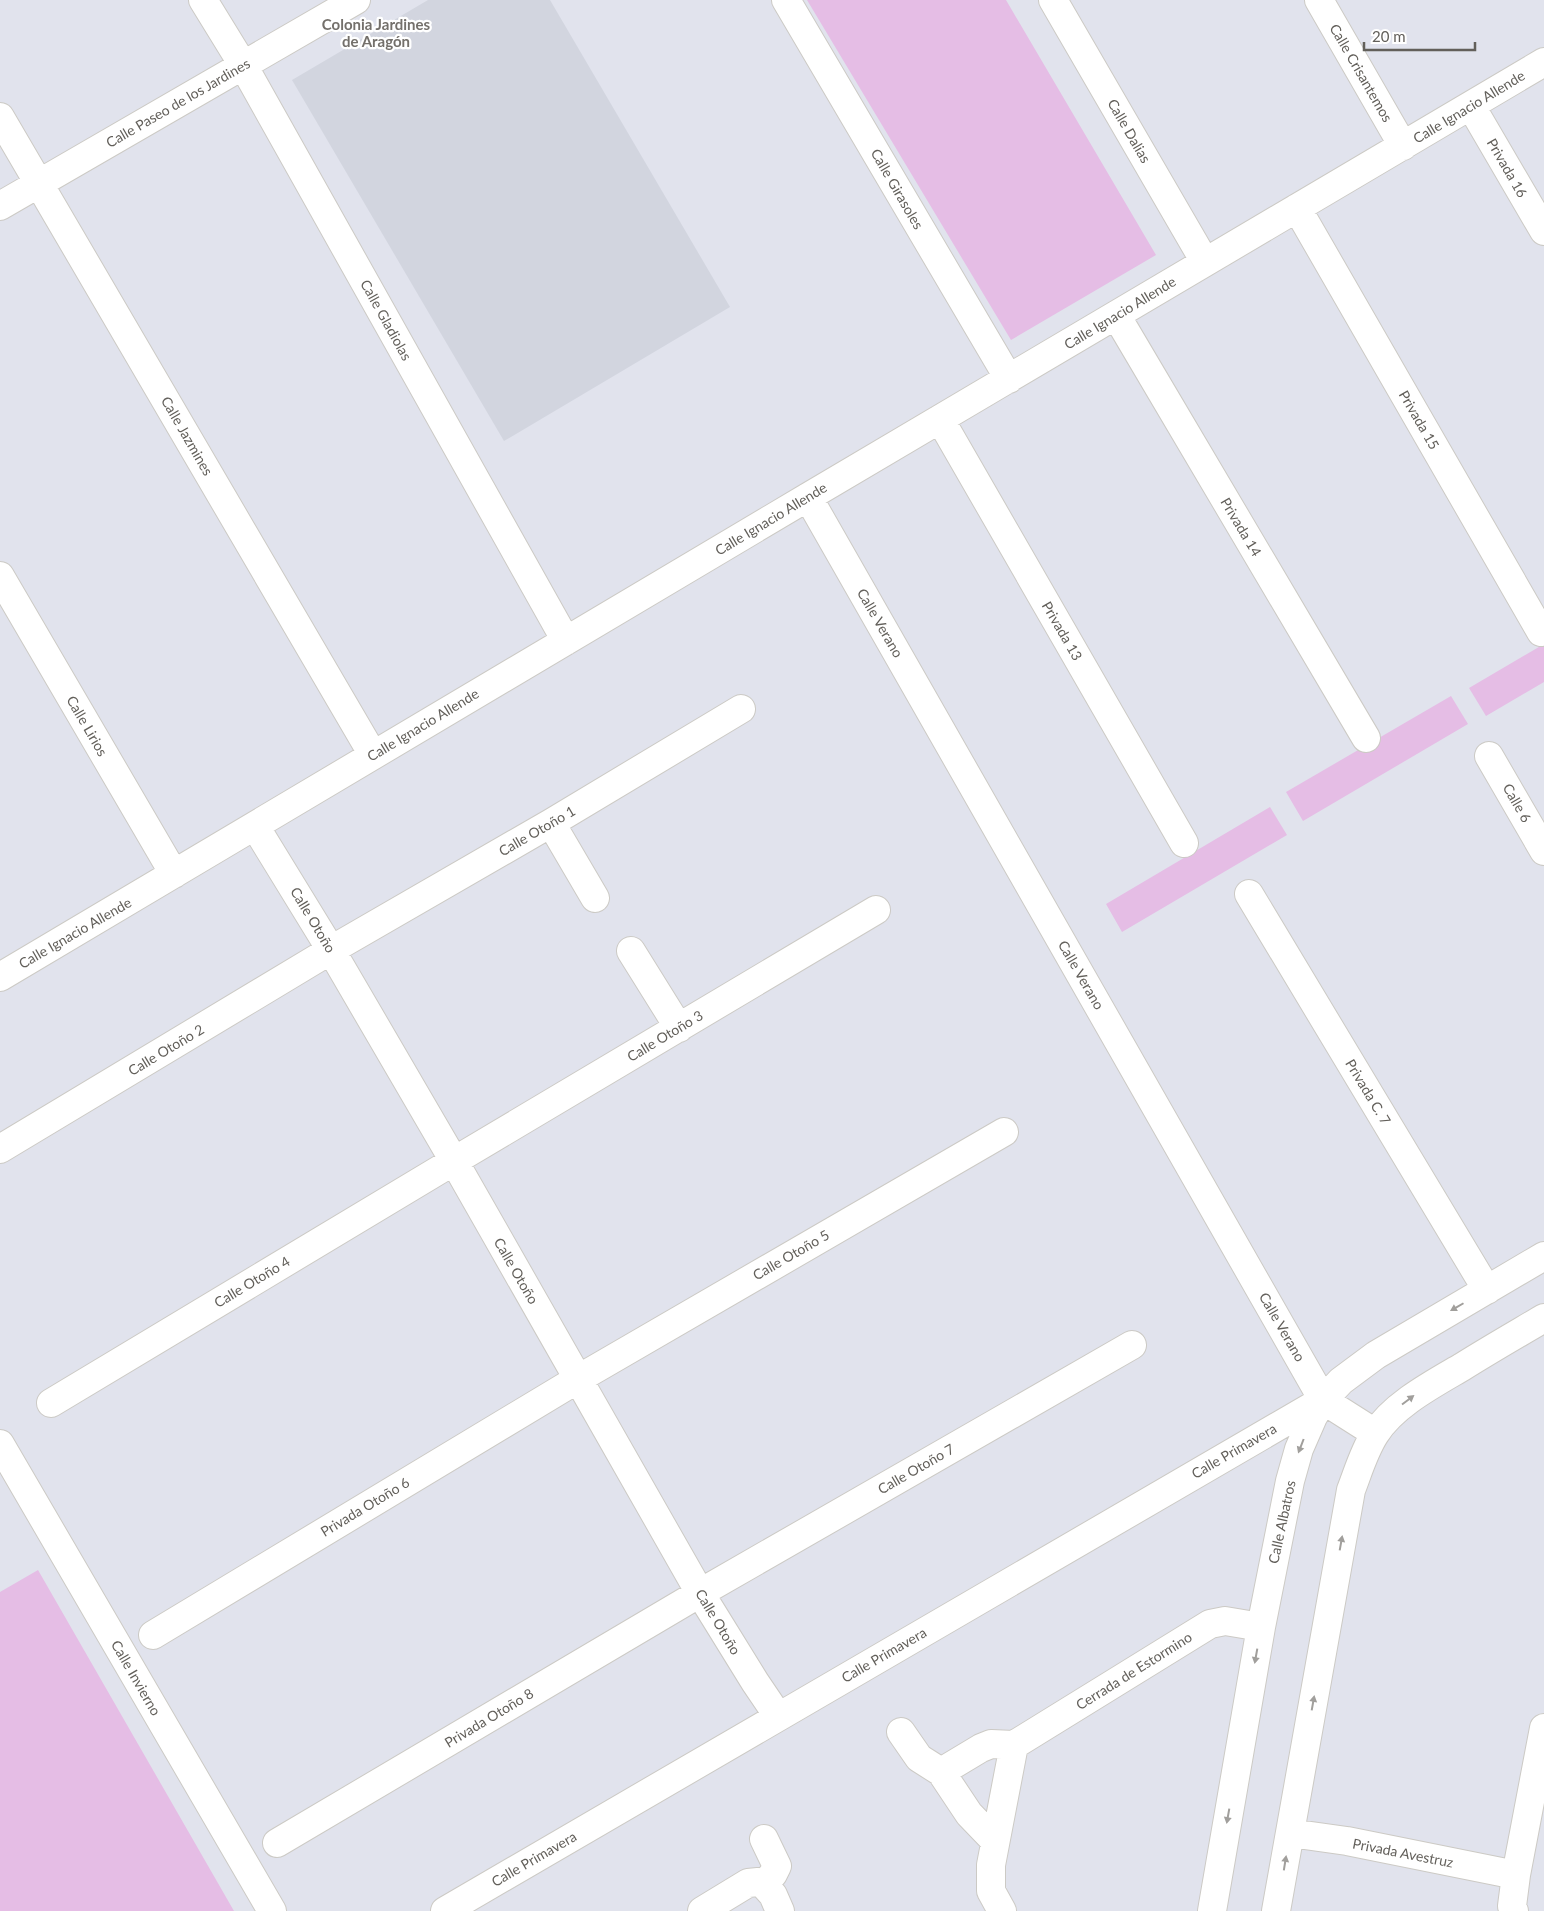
<svg xmlns="http://www.w3.org/2000/svg" width="1544" height="1911" viewBox="0 0 1544 1911" font-family="Lato,sans-serif">
	<rect width="100%" height="100%" fill="#e1e3ed"/>
	<path fill="#d2d5df" d="M428,0h122l180,307 -226,134 -212,-361z"/>
	<path fill="#e5bde5" d="M807,0h199l150,255 -145,85z
		M1544,644v38l-58,34 -17,-28z
		M1451,696l17,28 -165,97 -17,-29z
		M1270,807l17,28 -165,97 -16,-28z
		M38,1570l196,341h-234v-319z"/>
	<g fill="none" stroke-linecap="round" stroke-linejoin="round">
		<defs>
			<path id="minor" d="M203,0l40,65 323,576
				M786,0l223,379
				M1053,0l152,262
				M1319,0l84,146
				M1471,106l73,125
				M0,117l373,638
				M0,206l356,-206
				M1297,208l244,424
				M1116,315l250,423
				M940,419l244,424
				M808,497l515,903 52,33
				M0,576l174,298
				M1489,756l55,95
				M551,823l44,75
				M255,826l76,124 123,211 246,432 55,89 23,34
				M1249,894l238,396
				M631,951l48,77
				M0,977l808,-480 736,-435
				M0,1149l331,-199 220,-127 190,-114
				M51,1403l403,-242 422,-251
				M0,1444l272,467
				M153,1635l425,-256 426,-247
				M901,1732l18,26 22,14 28,42 26,27
				M941,1772l40,-24 10,-4 23,1 196,-121 15,-3 36,6
				M1290,1833l57,8 169,34
				M277,1843l423,-250 432,-248
				M764,1885l9,10 7,16
				M445,1911l878,-511
				M702,1911l46,-28 10,-1 6,3 9,-11 4,-8 -13,-27
				M1002,1911l-11,-20v-26l23,-120
				M1212,1911l49,-284 29,-146 9,-32 14,-32 10,-17 18,-19 35,-26 168,-99
				M1276,1911l75,-421c7,-18 13,-39 24,-56 18,-29 58,-50 87,-67 27,-17 55,-33 82,-49
				M1514,1911l-2,-5 4,-31 28,-147"/>
		</defs>
		<use href="#minor" stroke="#cccac5" stroke-width="30"/>
		<use href="#minor" stroke="#fff" stroke-width="28"/>
	</g>
	<defs><path id="oneway-solid" d="M-6-.8H1V-3.2L6.5 0L1 3.2V.8H-6Z" transform="scale(1.25)"/></defs>
	<g fill="#a19f9c">
		<use href="#oneway-solid" transform="translate(1457 1307) rotate(150)"/>
		<use href="#oneway-solid" transform="translate(1408 1400) rotate(-37)"/>
		<use href="#oneway-solid" transform="translate(1301 1446) rotate(111)"/>
		<use href="#oneway-solid" transform="translate(1341 1543) rotate(-80)"/>
		<use href="#oneway-solid" transform="translate(1256 1656) rotate(100)"/>
		<use href="#oneway-solid" transform="translate(1313 1703) rotate(-80)"/>
		<use href="#oneway-solid" transform="translate(1228 1816) rotate(100)"/>
		<use href="#oneway-solid" transform="translate(1285 1863) rotate(-81)"/>
	</g>
	<g text-anchor="middle" stroke-width="4.5" stroke-linejoin="round" paint-order="stroke">
		<g font-size="14" fill="#625f5a" stroke="#fff">
			<text transform="translate(1361 73) rotate(60)" y="5">Calle Crisantemos</text>
			<text transform="translate(178 103) rotate(-30)" y="5">Calle Paseo de los Jardines</text>
			<text transform="translate(1469 107) rotate(-31)" y="5">Calle Ignacio Allende</text>
			<text transform="translate(1129 131) rotate(60)" y="5">Calle Dalias</text>
			<text transform="translate(1507 168) rotate(60)" y="5">Privada 16</text>
			<text transform="translate(897 189) rotate(60)" y="5">Calle Girasoles</text>
			<text transform="translate(1120 313) rotate(-31)" y="5">Calle Ignacio Allende</text>
			<text transform="translate(386 320) rotate(61)" y="5">Calle Gladiolas</text>
			<text transform="translate(1419 420) rotate(60)" y="5">Privada 15</text>
			<text transform="translate(187 436) rotate(60)" y="5">Calle Jazmines</text>
			<text transform="translate(771 519) rotate(-31)" y="5">Calle Ignacio Allende</text>
			<text transform="translate(1241 527) rotate(59)" y="5">Privada 14</text>
			<text transform="translate(880 623) rotate(60)" y="5">Calle Verano</text>
			<text transform="translate(1062 631) rotate(60)" y="5">Privada 13</text>
			<text transform="translate(423 725) rotate(-31)" y="5">Calle Ignacio Allende</text>
			<text transform="translate(87 726) rotate(60)" y="5">Calle Lirios</text>
			<text transform="translate(1517 803) rotate(60)" y="5">Calle 6</text>
			<text transform="translate(537 831) rotate(-30)" y="5">Calle Otoño 1</text>
			<text transform="translate(313 920) rotate(59)" y="5">Calle Otoño</text>
			<text transform="translate(75 933) rotate(-30)" y="5">Calle Ignacio Allende</text>
			<text transform="translate(1081 975) rotate(60)" y="5">Calle Verano</text>
			<text transform="translate(665 1036) rotate(-31)" y="5">Calle Otoño 3</text>
			<text transform="translate(166 1050) rotate(-31)" y="5">Calle Otoño 2</text>
			<text transform="translate(1368 1092) rotate(59)" y="5">Privada C. 7</text>
			<text transform="translate(791 1255) rotate(-30)" y="5">Calle Otoño 5</text>
			<text transform="translate(516 1271) rotate(60)" y="5">Calle Otoño</text>
			<text transform="translate(252 1282) rotate(-31)" y="5">Calle Otoño 4</text>
			<text transform="translate(1282 1327) rotate(60)" y="5">Calle Verano</text>
			<text transform="translate(1234 1451) rotate(-30)" y="5">Calle Primavera</text>
			<text transform="translate(916 1469) rotate(-30)" y="5">Calle Otoño 7</text>
			<text transform="translate(365 1507) rotate(-31)" y="5">Privada Otoño 6</text>
			<text transform="translate(1282 1522) rotate(-78)" y="5">Calle Albatros</text>
			<text transform="translate(718 1622) rotate(59)" y="5">Calle Otoño</text>
			<text transform="translate(884 1655) rotate(-30)" y="5">Calle Primavera</text>
			<text transform="translate(1134 1671) rotate(-32)" y="5">Cerrada de Estormino</text>
			<text transform="translate(136 1678) rotate(60)" y="5">Calle Invierno</text>
			<text transform="translate(489 1718) rotate(-31)" y="5">Privada Otoño 8</text>
			<text transform="translate(1403 1853) rotate(11)" y="5">Privada Avestruz</text>
			<text transform="translate(534 1859) rotate(-30)" y="5">Calle Primavera</text>
		</g>
		<g font-size="15" font-weight="bold" fill="#74706b" stroke="#fff">
			<text x="376" y="30">Colonia Jardines<tspan x="376" dy="17">de Aragón</tspan></text>
		</g>
	</g>
	<path d="M1364 42v8h111v-8" fill="none" stroke="#625f5a" stroke-width="2.5"/>
	<text x="1372" y="42" font-size="15" fill="#625f5a" stroke="#ffffff" stroke-width="4" paint-order="stroke">20 m</text>
</svg>
